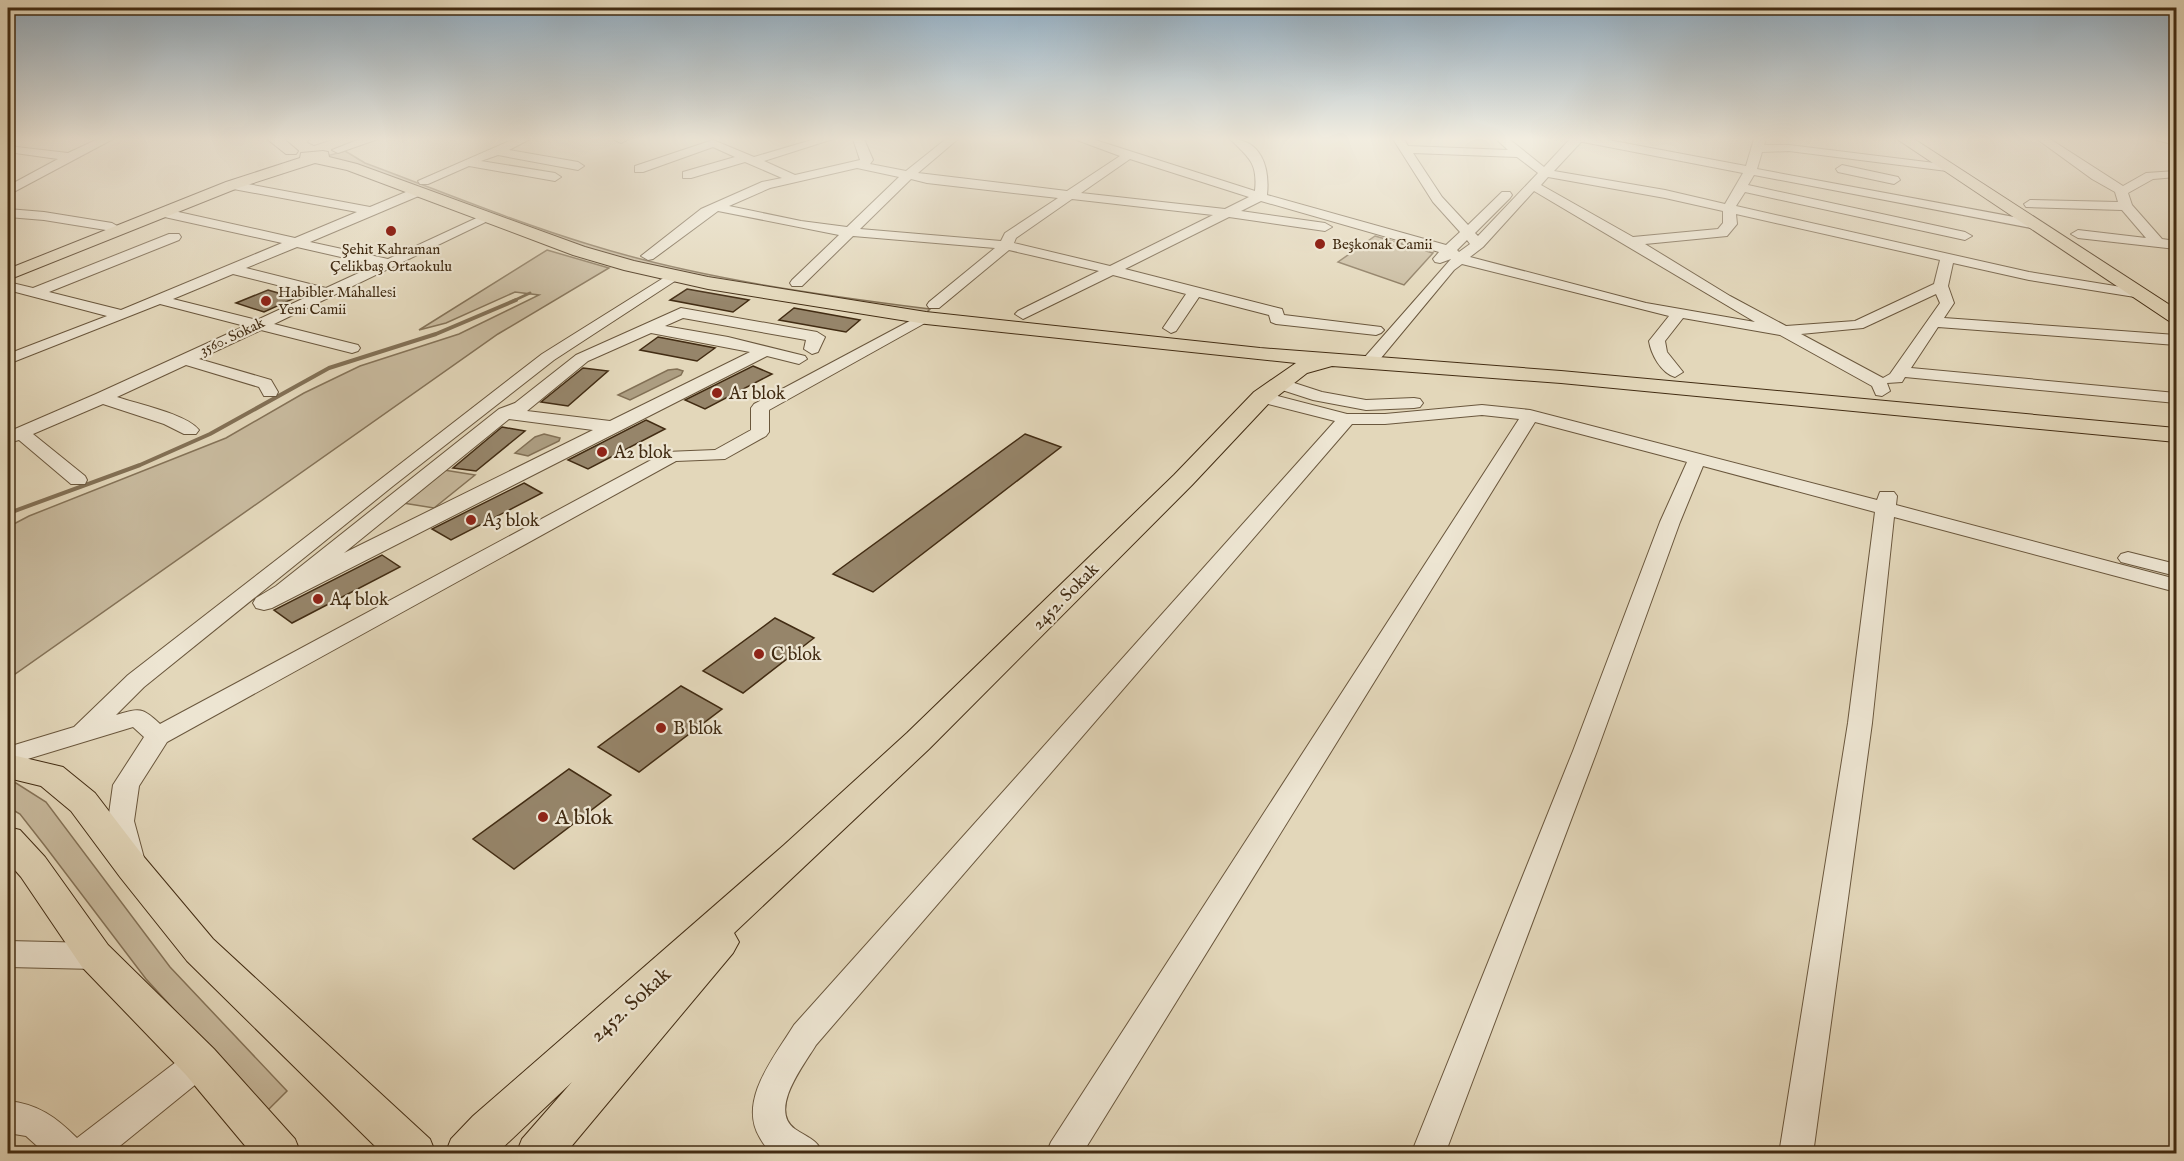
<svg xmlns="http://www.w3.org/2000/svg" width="2184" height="1161" viewBox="0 0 2184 1161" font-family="'IM FELL English',serif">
	<rect width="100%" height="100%" fill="#e3d7ba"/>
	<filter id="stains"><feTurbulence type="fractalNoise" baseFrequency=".00333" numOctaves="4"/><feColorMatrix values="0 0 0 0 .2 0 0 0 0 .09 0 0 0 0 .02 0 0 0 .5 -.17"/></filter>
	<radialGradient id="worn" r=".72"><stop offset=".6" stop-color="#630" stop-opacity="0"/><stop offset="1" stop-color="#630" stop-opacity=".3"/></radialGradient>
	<path fill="#c8ba9e" stroke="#857358" stroke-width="1.5" d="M345,151l20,12c75,28 150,59 226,82 106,33 229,50 339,64l-5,5 -237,-38 -85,-21 -280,-98z
		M1375,236l58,17 -29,32 -66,-23z
		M547,250l62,18 -111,66 -490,345v-152l21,-11 197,-78 78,-45 56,-27 99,-32 80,-39 -24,-3 -69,31 -27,7z
		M444,470l31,5 -41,33 -31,-5z
		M8,782l8,1 30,19 124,165 117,124 -20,20 -121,-132 -101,-133 -25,-32 -12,-7z"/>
	<path fill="#ac9d81" stroke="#827055" stroke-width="1.5" d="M677,369l6,2 -2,4 -51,25 -12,-5 50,-25z
		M544,434l16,4 -1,3 -31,15 -13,-3 20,-16z"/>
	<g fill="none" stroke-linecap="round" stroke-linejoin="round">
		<path stroke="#827055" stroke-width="3" d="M513,301l17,-8"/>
		<path stroke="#827055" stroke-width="4" d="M9,513l131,-48 70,-31 119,-66 107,-34 80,-34"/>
		<path stroke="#827055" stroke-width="4.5" d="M8,514l5,-2"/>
	</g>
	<path fill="#96856a" stroke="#422c13" stroke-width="1.5" d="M687,289l62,11 -16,12 -63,-12z
		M268,290l27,8 -31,14 -28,-9z
		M794,308l66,12 -14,12 -67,-12z
		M658,337l57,11 -18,13 -57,-11z
		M753,366l19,8 -67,35 -20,-9z
		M583,368l25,3 -40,35 -27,-4z
		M646,420l19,9 -77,40 -20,-9z
		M502,427l23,4 -49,40 -23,-3z
		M1025,434l36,13 -188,145 -40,-18z
		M524,483l18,10 -91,47 -19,-11z
		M382,555l18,12 -108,56 -18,-13z
		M775,618l39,20 -71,55 -40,-22z
		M681,686l41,23 -83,63 -41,-25z
		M569,769l42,26 -97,74 -41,-30z"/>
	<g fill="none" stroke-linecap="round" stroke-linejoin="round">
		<defs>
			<path id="minor" d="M98,139h15l-105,56v-9l50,-27 -50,-7v-6l60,7z
				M311,139h21l-18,6 -6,-3z
				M360,139h18l-40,14 -6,-3z
				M514,139h16l-21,11 69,12 6,4 -6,4 -80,-15 -17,6 74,12 6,4 -6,4 -86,-15 -41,18h-8l-2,-3z
				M613,139h13l1,1 -6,3z
				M815,139h18l-69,22 31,14 65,-15 -7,-21h11l9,21 -3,4 36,7 40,-32h12l-40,34 149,18 53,-35 -46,-17h18l163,52c3,-29 -7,-34 -25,-52 31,0 40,28 37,56l179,50 14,-13 -27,-30 -40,-63h11l4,7 100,4 -12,-11h13l35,28 26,-28h33l143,27 8,-27h12l-2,6h25l162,20 6,4 -2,3 -166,-21 -27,1 -5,17 279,52 7,4 -7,4 -282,-54 -6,10 217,47 7,4 -7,4 -220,-48 -9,14 293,66 117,19 2,3 -2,3 -5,1 -112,-18 -76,-17 -5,23 6,17 -10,15 232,17v10l-238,-18 -27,41 265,25v10l-271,-26 -3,5 -15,1 3,8 -8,5 -6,-1 -4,-9 -92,-51 -97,-17 -18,23 2,11 16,20 -8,5c-14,-4 -24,-23 -26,-36l20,-25 -207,-52 -8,6 -78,94 -6,2 -8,-5 2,-3 87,-99 -11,4 -5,-1 -2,-3 6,-7 -178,-51 -20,10 84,12 7,4 -7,4 -96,-14 -104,52 157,40 2,6 97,12 3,3 -3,3 -5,2 -100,-11 -5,-2 -2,-7 -70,-18 -23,34 -5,2 -8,-5 23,-34 -73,-19 -90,44 -8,-5 3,-3 81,-40 -90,-21 -70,58h-10l-2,-3 2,-3 66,-54 -142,-12 -51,50h-10l-2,-3 2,-3 47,-45 -121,-24 -65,48 -5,1 -7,-4 60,-47 61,-27 20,-4 -37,-16 -54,16h-8v-6l52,-15 -22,-10 -70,25h-8v-6l78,-26 41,17zM1581,142h2l160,31 -18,31 -60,-14 -111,-19zM1413,153l104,4 21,16 -60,63 -3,-3 35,-35 2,-3 -2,-3h-8l-34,33 -26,-28zM1130,159l119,38 -24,12 -144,-16zM857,168l42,9 -52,50 -46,-6 -72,-15 41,-18zM1548,177l117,21 58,13v12l-5,6 -85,8 -92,-52zM911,179l16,4 131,15 -53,35 -4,8 -141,-12zM1534,191l221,131 -109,-19 -176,-46 13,-10zM1072,199l141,16 -103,51 -96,-23 2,-5zM1736,214l204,46 -6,24 -79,37 -69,5 -56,-30 -85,-52 82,-8 10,-12zM1467,240l3,4 -11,8 -2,-2zM1936,294l4,9 -50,71 -7,4 -82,-44 62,-6z
				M2037,139h13l73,47 23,-13 30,-2v6l-23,2 -25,14 4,12 30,34 14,2v8l-98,-11 -7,-4 7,-4 68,8 -24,-28 -96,-3 -2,-3 6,-4 88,2 -3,-10 -23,-13z
				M2152,139h24v6z
				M1842,165l56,12 2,3 -6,4 -56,-12 -2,-3z
				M232,181l138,26 43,-18h8l2,3 -2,3 -111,47 78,17 95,-44 5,-1 6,4 -220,106 84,21 2,3 -2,3 -6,2 -91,-23 -62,29 72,21 7,12 -2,4h-12l-5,-9 -73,-22 -69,32c20,7 70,17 82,33l-3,4h-12l-20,-10 -61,-20 -70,30 52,42 2,4 -2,4h-14l-52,-44 -11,3v-11l88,-38 149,-68 -85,-22 -152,60v-10l99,-38 -99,-26v-8l25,6 136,-54h10l2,3 -2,3 -130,52 72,18 161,-67 -122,-27 -1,-3 1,-3 5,-1 130,29 62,-26 -129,-24 -2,-3zM297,247l79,18 -50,23 -80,-20zM233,274l80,20 -56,26 -84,-21z
				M8,209l36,3 68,11 7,4 -7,4 -68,-11 -36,-3z
				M673,272l7,4 -2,3 -124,81 -161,126 -249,201 -28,28c24,-7 26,-8 44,9l506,-272 49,-2 36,-20v-22l3,-4 167,-89h10l3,3 -165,92v22l-3,4 -41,23 -49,2 -509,281 -28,44 -5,35 10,37 -4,8 -10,3 -10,-3 -12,-45 5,-36 31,-48 -11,-10 -125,38v-18l66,-20 54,-52 414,-321z
				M681,308l136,24 8,5 -7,15 -6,2 -8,-5 2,-9 -123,-22 -18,8 63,11 77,19 2,3 -8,5 -32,-8 -495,252 -8,2 -8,-2 -3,-5 3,-5 20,-12 223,-177 16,-6 61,-48zM651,333l99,19 -140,69 -83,-10 61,-50zM509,419l84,11 -249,123z
				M1282,379l40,13 44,8 48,-2 6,1 3,4 -3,4 -6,1 -48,2 -53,-10 -37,-12 -2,-4z
				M1262,392l85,22h38l97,-9 48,5 347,90 3,-8h14l3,4 -1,9 280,74v13l-282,-75 -22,206 -59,431h-34l69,-431 27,-211 -172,-46 -23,56 -83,229 -152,403h-34l162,-403 87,-229 27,-60 -152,-40 -453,732h-36l5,-12 468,-723 -37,-4 -97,9h-33l-536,621c-12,20 -48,65 -21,84 13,9 22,10 28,25 -12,0 -42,3 -51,-2 -5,-2 -9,-9 -12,-14 -23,-37 15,-82 34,-113l541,-604 -79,-20 -2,-4 2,-4z
				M2128,552l48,12v12l-55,-14 -3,-4 3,-4z
				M8,941l87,2 10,4 5,9 -5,9 -10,4 -87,-2z
				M200,1047l11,5 5,10 -5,10 -101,82h-64l-20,-18 -18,-3v-32c30,3 48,16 69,37l112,-86z"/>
			<path id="major" d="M267,139h17l14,12 -2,3h-10z
				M1897,139h17l262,170v14l-7,-2z
				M323,151l5,1 1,5 28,7 228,83 49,14 74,16 218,35 334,36 301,23 615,57v14l-615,-59 -229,-17 -25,7 -37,29 -78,83 -263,264 -195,184 5,9 -6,11 -168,201h-49l6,-15 50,-57 -76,72h-51l6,-15 22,-23 311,-271 123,-112 267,-258 80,-83 42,-29 -370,-39 -218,-35 -84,-19 -51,-15 -226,-85 -32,-7 -77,25 -230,92v-11l218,-87 74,-24 1,-5z
				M8,754l55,13 32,26 49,64 69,82 217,200 6,15h-53l-196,-193 -67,-84 -49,-66 -30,-25 -33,-8z
				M8,827l12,3 25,27 63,88 106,104 81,90 6,15h-49l-66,-79 -104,-108 -61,-90 -13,-15z"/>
		</defs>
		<use href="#minor" stroke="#6a573d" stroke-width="2"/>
		<use href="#major" stroke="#422c13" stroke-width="2"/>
		<use href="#minor" fill="#ede5d2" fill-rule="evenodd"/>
		<use href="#major" fill="#e3d7ba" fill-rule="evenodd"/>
	</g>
	<linearGradient id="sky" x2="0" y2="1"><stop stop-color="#90abbf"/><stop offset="0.46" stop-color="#f2ede0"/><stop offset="1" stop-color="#f2ede0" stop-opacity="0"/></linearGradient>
	<rect width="2184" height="302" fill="url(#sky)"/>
	<g fill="#8f2418" stroke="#ede5d2" stroke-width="2">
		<circle cx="391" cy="231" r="6"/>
		<circle cx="1320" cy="244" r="6"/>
		<circle cx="266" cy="301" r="6"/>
		<circle cx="717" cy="393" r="6"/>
		<circle cx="602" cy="452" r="6"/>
		<circle cx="471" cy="520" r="6"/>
		<circle cx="318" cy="599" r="6"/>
		<circle cx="759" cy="654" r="6"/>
		<circle cx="661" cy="728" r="6"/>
		<circle cx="543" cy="817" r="6"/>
	</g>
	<g text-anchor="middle" stroke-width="4.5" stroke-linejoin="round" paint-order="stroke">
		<g font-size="15" fill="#422c13" stroke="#ede5d2" text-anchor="start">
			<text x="1332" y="249">Beşkonak Camii</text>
			<text x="391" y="254" text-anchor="middle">Şehit Kahraman<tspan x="391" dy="17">Çelikbaş Ortaokulu</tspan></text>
			<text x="278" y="297">Habibler Mahallesi<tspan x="278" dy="17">Yeni Camii</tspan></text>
		</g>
		<g font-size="15" fill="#422c13" stroke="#ede5d2">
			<text transform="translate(232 336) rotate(-25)" y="5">3560. Sokak</text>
		</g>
		<g font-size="18" fill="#422c13" stroke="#ede5d2" text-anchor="start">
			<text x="729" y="399">A1 blok</text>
			<text x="614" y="458">A2 blok</text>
			<text x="483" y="526">A3 blok</text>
			<text x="330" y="605">A4 blok</text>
			<text x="771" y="660">C blok</text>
			<text x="673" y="734">B blok</text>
		</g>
		<g font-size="18" fill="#422c13" stroke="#ede5d2">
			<text transform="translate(1065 596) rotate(-45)" y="6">2452. Sokak</text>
		</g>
		<g font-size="21" fill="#422c13" stroke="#ede5d2" text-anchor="start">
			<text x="555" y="824">A blok</text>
		</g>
		<g font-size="21" fill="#422c13" stroke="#ede5d2">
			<text transform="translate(630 1004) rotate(-42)" y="7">2452. Sokak</text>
		</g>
	</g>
	<rect width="2184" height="1161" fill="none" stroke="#e3d7ba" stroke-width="30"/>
	<rect x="9" y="9" width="2166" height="1143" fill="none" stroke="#422c13" stroke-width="3"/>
	<rect x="15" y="15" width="2154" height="1131" fill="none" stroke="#422c13" stroke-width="1.5"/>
	<rect width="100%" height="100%" filter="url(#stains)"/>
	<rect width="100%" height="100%" fill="url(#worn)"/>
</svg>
